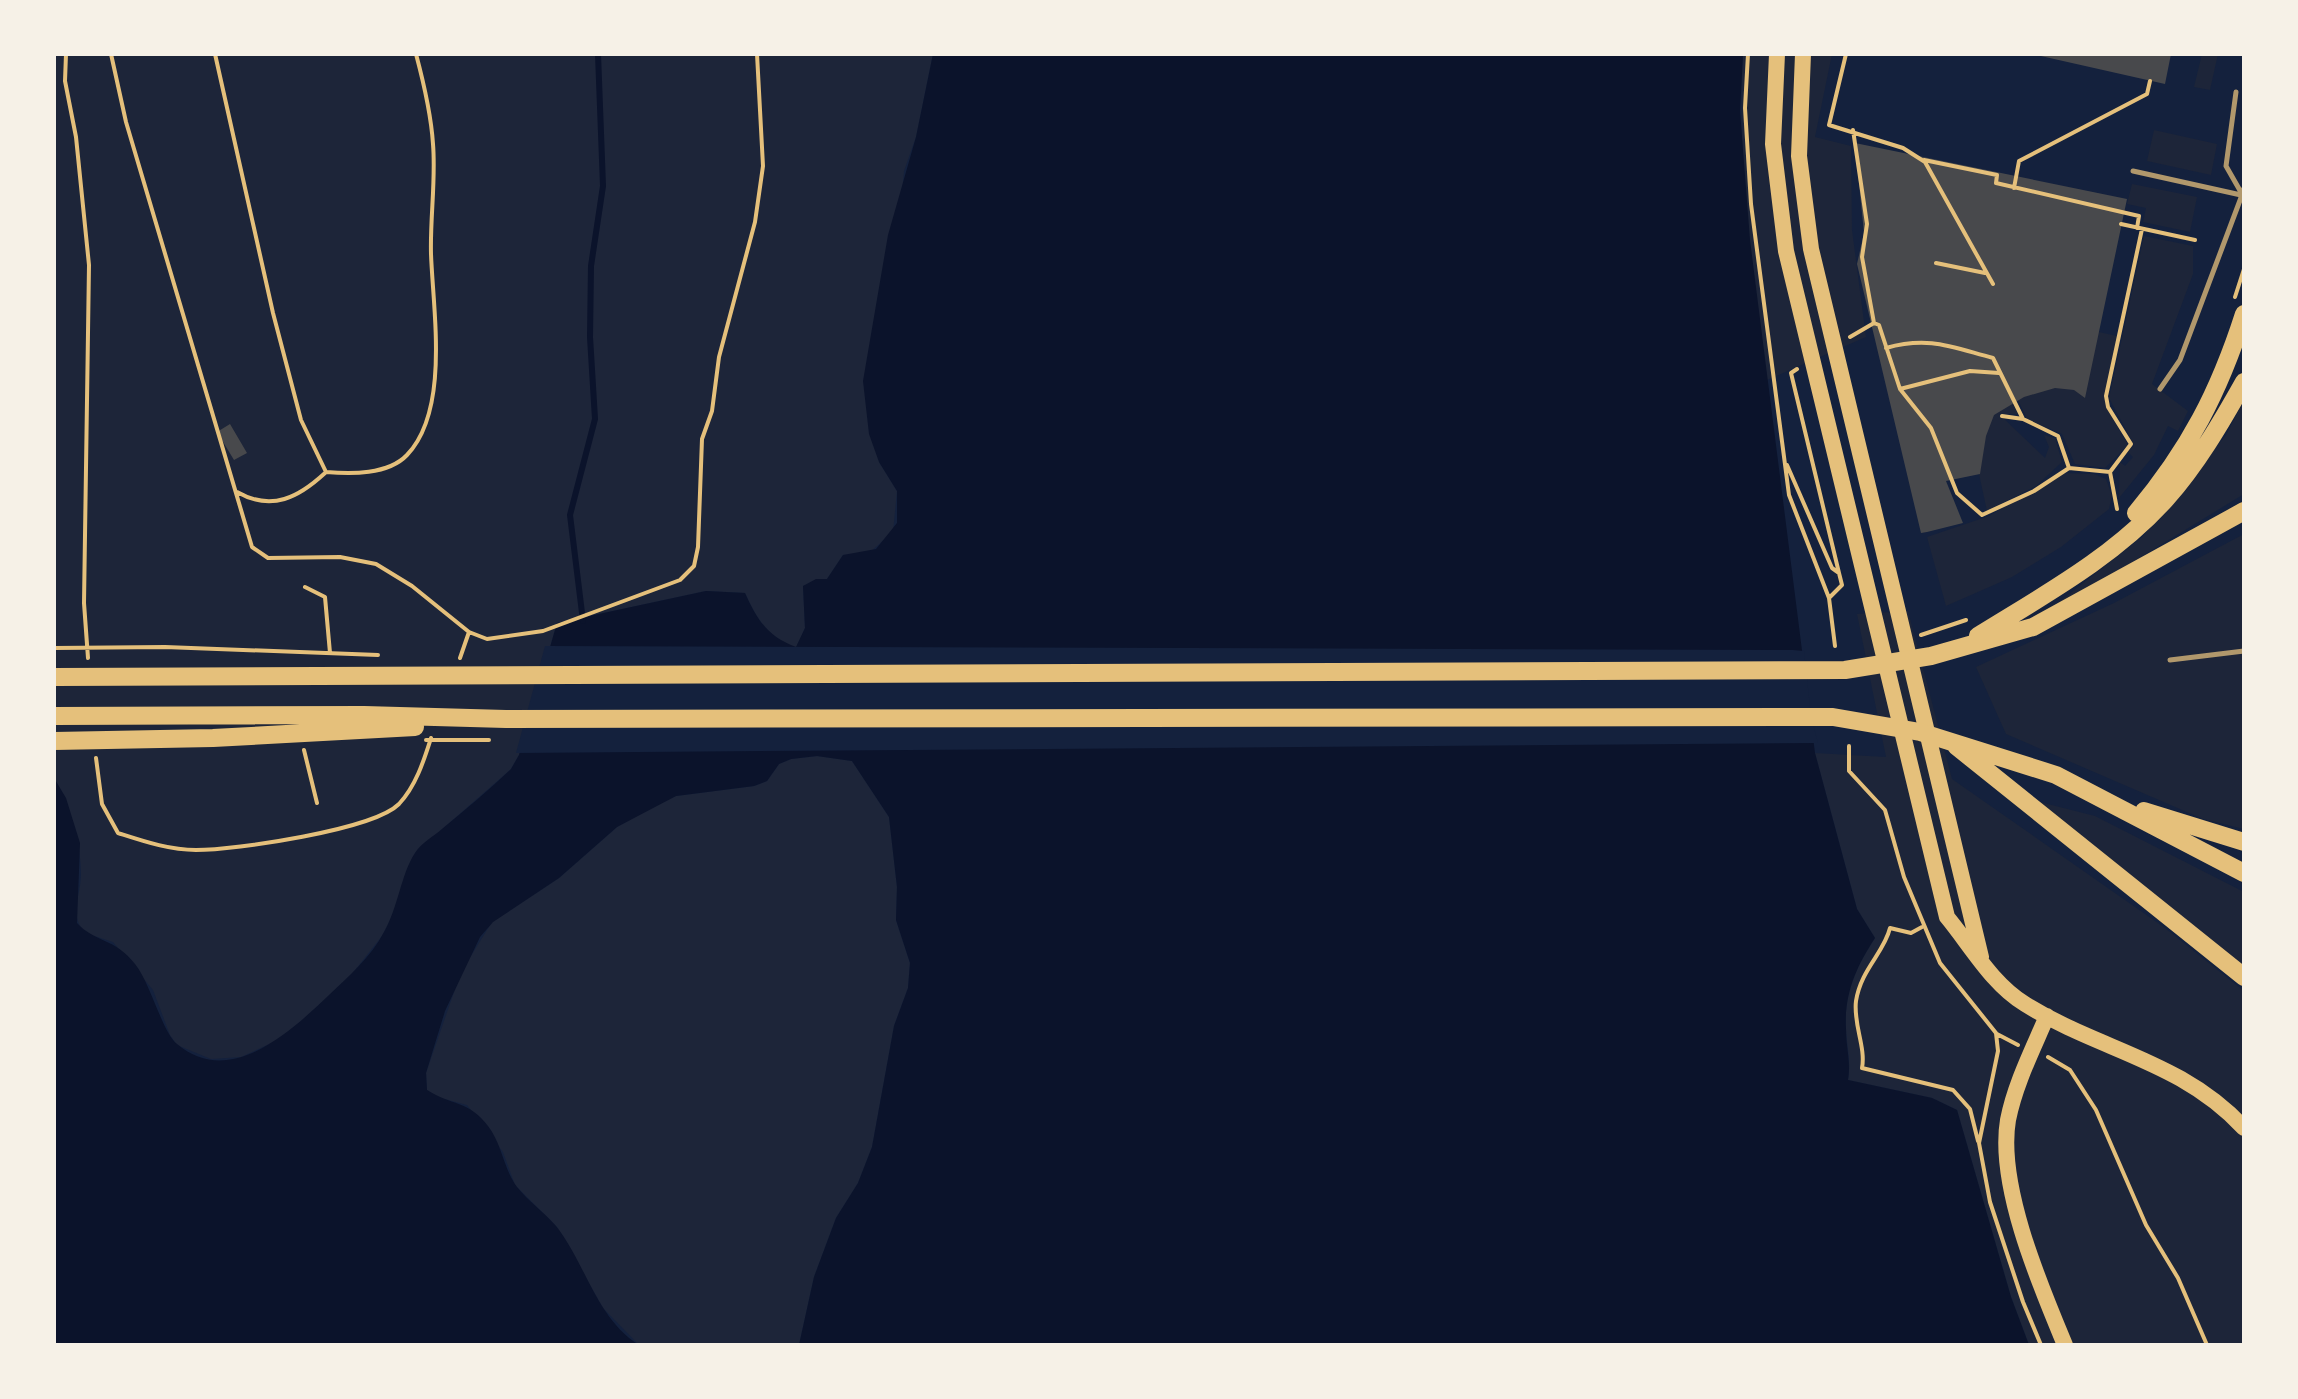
<svg xmlns="http://www.w3.org/2000/svg" width="2298" height="1399" viewBox="0 0 2298 1399" font-family="Barlow,sans-serif">
	<rect width="100%" height="100%" fill="#14213d"/>
	<path fill="#1d2539" d="M54,54h879l-17,83 -12,34 -25,291 18,29 -4,41 -24,21 -26,2 -16,24 -24,7 2,42 -9,20c-28,-11 -39,-28 -51,-55l-39,-2 -149,32 -38,132 -8,14 -96,84 -20,58 -13,25 -30,38 -67,63 -44,20 -30,2 -34,-14 -7,-10 -17,-45 -40,-48 -28,-9c-17,-20 -4,-36 -4,-59 0,-31 -12,-71 -27,-96z
		M1743,54h89l-17,83 36,9 1,84 14,107 -99,43c-14,-109 -31,-217 -24,-326z
		M2202,54h16l-8,36 -16,-3z
		M2154,130l63,14 -6,31 -64,-14z
		M2132,184l65,13 -7,35 -47,-10 3,-14 -19,-4z
		M2144,236l49,10v28l-41,110 36,27 -10,20 -10,-5 -14,29 -35,43 1,-36 5,4 8,-9 -5,-5 6,-7 -25,-47z
		M2099,332l18,4 -12,69 23,40 -23,23 -30,-4 -13,-30 -35,-15 -9,-19z
		M1999,376l19,38h-19l46,44 4,-11 -5,-12 11,3 7,24 -26,24 -49,25 -29,-134z
		M2244,400v94l-213,130 112,-88 83,-101z
		M2064,473l30,1 12,5 6,17 -3,13 -48,38 -49,30 -66,29 -19,-69 62,-21z
		M2244,534v295l-41,-10 -197,-85 -30,-67 138,-64z
		M1908,611l44,168 213,149 79,63v354h-215l-18,-48 -54,-187 -25,-12 -84,-18c3,-19 -1,-32 -2,-51 -2,-35 10,-62 29,-91l-18,-29 -42,-156 71,4 -29,-143z
		M817,756l35,5 37,56 8,70 -1,33 14,43 -2,25 -14,38 -22,121 -14,36 -22,35 -22,59 -15,68h-160l-36,-37 -46,-81 -42,-42 -12,-33 -36,-47 -30,-8 -10,-7 -1,-17 35,-101 31,-50 67,-44 58,-51 33,-19 26,-12 78,-10 13,-5 12,-17 12,-5z
		M2032,800l63,16 149,76v77z"/>
	<path fill="#0b132b" d="M933,54h810l-3,57 10,129 65,513 42,156 18,29c-19,29 -31,56 -29,91 0,19 5,32 2,51l84,18 25,12 54,187 18,48h-1230l15,-68 22,-59 22,-35 14,-36 22,-121 14,-38 2,-25 -14,-43 1,-33 -8,-70 -37,-56 -35,-5 -26,3 -12,5 -12,17 -13,5 -78,10 -59,31 -58,51 -66,44 -13,15 -35,74 -19,62 1,17c23,15 43,11 61,36 14,18 16,44 29,61 11,14 27,25 39,39 30,38 40,92 83,119h-585v-567l12,20 14,45 -3,80c17,19 38,15 58,41 16,20 27,68 42,80 53,45 114,-13 151,-48 20,-19 43,-39 56,-64 14,-24 17,-58 31,-79 5,-9 19,-17 27,-24 23,-19 47,-39 69,-60l8,-14 38,-132 149,-32 39,2c12,27 23,44 51,54l9,-19 -2,-42 13,-7h11l16,-24 33,-6 21,-26v-32l-18,-29 -10,-28 -6,-53 25,-146 28,-98z"/>
	<path fill="#14213d" d="M545,646l1248,4 11,1 7,65 7,27 -1302,10z"/>
	<g fill="none" stroke-linecap="round" stroke-linejoin="round">
		<path stroke="#0b132b" stroke-width="6" d="M583,621l-13,-106 25,-96 -5,-82 1,-71 12,-80 -5,-132"/>
	</g>
	<path fill="#48494c" d="M2032,54h139l-6,30z
		M1855,143l272,56 -42,199 -11,-8 -19,-2 -31,9 -30,18 -8,21 -6,38 -34,7 17,42 -36,9 -6,1 -64,-269 7,-31z
		M230,424l17,29 -13,7 -17,-28z"/>
	<g fill="none" stroke-linecap="round" stroke-linejoin="round">
		<path stroke="#e5c07b" stroke-width="4" d="M66,54l-1,27 11,56 13,128 -5,338 4,55
			M111,54l15,68 126,425 16,11 72,-1 36,7 36,22 57,46 18,7 56,-8 137,-51 14,-14 4,-19 4,-108 10,-28 7,-54 36,-135 8,-56 -6,-112
			M215,54l58,259 28,107 25,52c25,2 62,3 81,-17 43,-45 26,-144 24,-201 -1,-37 5,-74 2,-110 -2,-31 -9,-60 -17,-90
			M1748,54l-3,54 6,96 38,291 40,103 6,48
			M1846,54l-17,71 74,23 22,14 68,122
			M1853,130l14,94 -5,33 12,66 5,2 21,64 31,39 26,65 25,22 52,-24 35,-23
			M1924,160l73,15 -1,8 143,33 -2,12
			M2014,188l5,-27 128,-67 3,-13
			M2121,224l74,16
			M1936,263l49,10
			M2235,297l9,-28
			M1850,337l24,-14
			M1886,348c43,-12 65,-1 107,10l30,61 35,17 11,32 41,4 7,37
			M1900,389l70,-18 29,2
			M2002,416l21,3
			M1787,465l45,103 7,5 -48,-200 6,-4
			M2110,472l21,-28 -23,-37 -2,-11 36,-167
			M237,492c35,20 62,5 88,-19
			M305,587l20,10 5,56
			M1829,598l13,-13 -3,-12
			M1921,635l45,-15
			M54,648l111,-1 213,8
			M460,658l9,-26
			M426,740h63
			M1849,746v25l36,39 19,67 36,86 56,70 2,18 -19,92 11,59 33,100 18,43
			M304,750l13,53
			M96,758l6,46 16,29c25,8 51,17 78,17 39,0 177,-20 203,-46 17,-18 25,-44 32,-66
			M1922,927l-11,6 -21,-5c-6,25 -29,41 -34,73 -3,23 10,46 6,67l91,22 17,19 8,32
			M1997,1034l21,11
			M2048,1057l22,13 26,40 50,115 32,53 29,67"/>
		<path stroke="#b1986c" stroke-width="5" d="M2236,92l-10,74 16,28
			M2133,171l108,24
			M2160,389l20,-29 62,-165
			M2170,660l74,-9"/>
		<path stroke="#b1986c" stroke-width="8" d="M2242,195l2,-4"/>
		<path stroke="#e5c07b" stroke-width="16" d="M1777,54l-4,90 13,107 161,666c24,29 45,67 78,87 75,47 156,56 219,124
			M1803,54l-4,102 12,93 170,708
			M2047,1016c-14,33 -32,68 -39,104 -11,65 32,165 57,225"/>
		<path stroke="#e5c07b" stroke-width="18" d="M2136,513c53,-63 83,-121 108,-199
			M1978,636c66,-41 136,-79 188,-137 31,-35 55,-76 78,-117
			M54,677l1791,-7 86,-14 102,-29 211,-116
			M54,716l310,-1 142,4 1327,-2 87,15 136,43 188,98
			M54,741l159,-3 202,-11
			M1956,746l288,231
			M2144,811l100,31"/>
	</g>
	<rect width="2298" height="1399" fill="none" stroke="#f6f1e7" stroke-width="112"/>
</svg>
